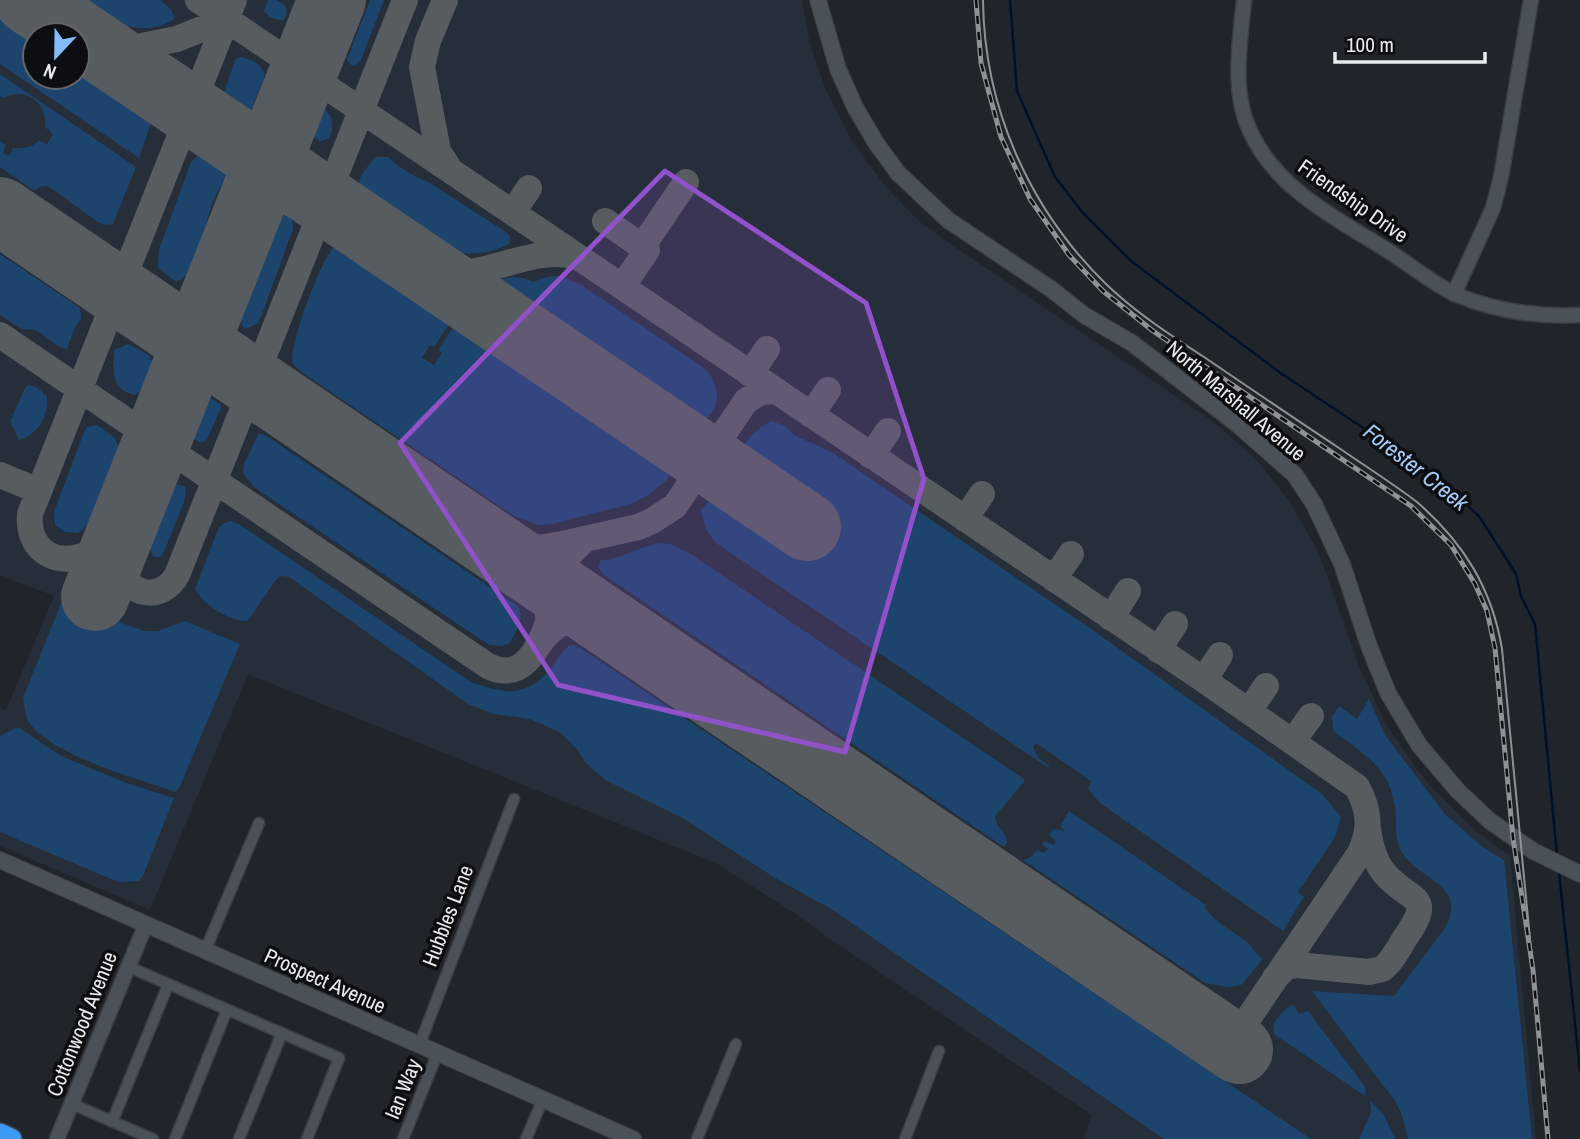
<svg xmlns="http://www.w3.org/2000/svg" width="1580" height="1139" viewBox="0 0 1580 1139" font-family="'Archivo Narrow',sans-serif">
	<rect width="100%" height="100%" fill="#20252b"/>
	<path fill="#252e39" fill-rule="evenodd" d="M0,0h802l8,44 16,46 26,51 34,46 34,35 29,21 262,177 44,38 33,41 30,52 42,118 26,55 30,44 18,22 42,41 34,25 26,283h-453l9,-24 -258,-173 -32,-24 -86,-55 -468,-189 -98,236 -150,-64v-138l6,2 48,-114 -54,-21zM35,35h42v42h-42z"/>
	<path fill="#1c446d" d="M70,0h90l11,9 4,9c-29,24 -79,0 -105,-18z
		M268,0h8l10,6 1,8 -4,7 -14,-4 -5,-6z
		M370,0h14l-23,60 -6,6 -4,-1 -4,-5 1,-3z
		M0,8l40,27h-5v42h42v-16l66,46 9,13 -13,38 -139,-94z
		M239,57c10,0 23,8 26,18l-16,41 -4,1 -17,-11 -5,-10 12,-36z
		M0,74l136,93 -23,57 -7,1 -8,-3 -50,-36 -9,1 -4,4 -35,-24v-26l6,4 -3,8 6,3 4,-8c11,0 19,0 26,-8l8,4 6,-10 -8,-7c3,-24 -19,-41 -42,-29l-3,-2z
		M323,108c10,7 12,19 6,30l-9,4 -6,-6c0,-10 -1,-23 9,-28z
		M206,152c7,3 19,7 20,16 1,11 -8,22 -12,31 -10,24 -13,64 -33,81l-6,1 -17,-13 1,-18 32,-88 9,-9z
		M376,157h12c13,12 26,19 42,26l76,49 4,5v6c-12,9 -37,12 -52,10 -21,-4 -98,-47 -99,-69 0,-10 11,-20 17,-27z
		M286,207l5,3 2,19 -32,88 -4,7 -11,5 -4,-3 -1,-6 37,-101 4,-9z
		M340,247c34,5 85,48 115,68l-21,32 -4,-2 -8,13 12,7 8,-12 -4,-3 21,-32 204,139 7,13 -2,9 -20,16 -17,9 -79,20 -14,1 -24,-9 -204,-138c-6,-4 -14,-9 -17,-15 -6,-14 28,-103 40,-115z
		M0,254l80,54 1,11 -6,8 -8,22c-18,-3 -25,-24 -44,-19l-23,-15z
		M558,276l22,8 124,84c12,11 19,32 6,46 -3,3 -4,5 -9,5 -7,1 -15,-4 -22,-7l-155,-104 -33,-25c11,-6 30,-9 42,-1l14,-5z
		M128,344l21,11 4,8c-4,11 -6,27 -19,32 -24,-6 -21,-25 -20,-45z
		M29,385l7,2 11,9c1,22 -8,37 -28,44l-9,-19 16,-35z
		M207,396l14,9v4l-15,32 -5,2 -7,-4v-6z
		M772,421l13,5 9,9 39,18 254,173 235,168 19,23 -6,20 -37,55 6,5 -21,34 -183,-128 -12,-14 3,-8 -55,-38 -3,4 5,11 12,8 -3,1 -331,-224 -10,-13 -5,-20 14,-17 10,4 73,50h5l19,-29 -5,-8 -72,-51 -3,-7c4,-14 16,-25 30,-31z
		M97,425l17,12 4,7 -1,13 -22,55 -5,10 -12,11 -13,-1 -10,-7 -1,-13 30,-80 3,-5z
		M259,433l6,2 253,171c7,14 -2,26 -9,38l-9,2 -11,-1 -234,-157 -12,-15 1,-9z
		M177,484l7,2 2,4 -2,12 -21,52 -3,3h-7l-3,-9 22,-58z
		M231,521l11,5 229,156c34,12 55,16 80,-14 6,-8 10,-16 18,-22l4,-1 9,4 729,490h-147l-333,-230 -56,-31 -91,-59 -79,-39 -20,-18 -9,-14 -17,-16 -29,-13 -37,-5 -25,-10 -179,-127 -8,-1 -6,5 -27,40c-15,2 -47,-17 -53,-32l24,-62 5,-4z
		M661,543l10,1 18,9 335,226v3l-29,34c0,11 12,16 12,27l-3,4 -400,-272 -6,-8 3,-7c19,0 38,-14 60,-17z
		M62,601l82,30h13l28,-10 55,23 -60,142 -4,6 -64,-21 -36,-15 -21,-11 -19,-14 -9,-11 -4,-22z
		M1369,699l16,36 60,79 36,32 23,14 28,279h-124c-4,-23 -11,-39 -27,-56l-69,-92 82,5 51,-68c24,-46 -29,-47 -45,-79 -6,-13 -3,-28 -5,-42 -5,-39 -32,-54 -62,-76l-1,-14 7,-11 18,13z
		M18,727l43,29 68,28 45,14 -31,78 -4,5 -21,1 -118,-50v-96z
		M1069,811l139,95h-4c12,18 28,24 44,37 6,5 7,11 15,16l-22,26 -13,2 -23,-4 -182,-123 8,-3 6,-7 7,3 4,-4 -6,-5 3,-3 8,4 3,-3 -7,-8 5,-5 11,2 -5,-5z
		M1293,1004l6,10 9,-3 58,77 -1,8 -91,-62c-4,-13 9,-23 19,-30z
		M1370,1101l13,12 12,26h-36l12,-26z"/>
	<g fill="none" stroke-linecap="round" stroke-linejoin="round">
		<path stroke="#001026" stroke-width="2.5" d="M1010,0l7,91 38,86 28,36 48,48 151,113 149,99 48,43 37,58 5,22 14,28 22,231
			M1559,872l21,199"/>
		<path stroke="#575c61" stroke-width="26" d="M198,0l1006,680 153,107c13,24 14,42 3,66l-129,191
			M445,0l-17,41 -6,26 16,84 12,19
			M106,53l71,-14 49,-20
			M331,203l97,65c46,21 105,-28 151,-10
			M513,212l16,-24
			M605,221l42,29 -25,37
			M642,247l44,-65
			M0,335l488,331c53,26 66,-68 75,-102l7,-10 15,-15 53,-12 14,-6 23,-15 71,-105 15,-9 15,-1
			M750,374l17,-25
			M811,415l17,-25
			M871,456l17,-25
			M0,475l39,16
			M408,485c23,15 73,55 97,61 25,6 55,-1 80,-7
			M965,519l17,-25
			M123,527c-2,13 -4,26 -2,39 6,31 41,36 56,9l228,-575
			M123,527c-12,11 -24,24 -40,29 -32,10 -56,-9 -53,-42l204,-514
			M493,547c25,17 58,32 55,69
			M1054,579l17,-25
			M1111,618l17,-27
			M540,643c15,-20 30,-27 56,-25l81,54
			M1158,650l17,-26
			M1204,680l16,-25
			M1249,711l17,-25
			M1293,741l18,-25
			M1275,978l11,-11 11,-2 72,7 13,-3c10,-7 16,-20 23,-31 31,-45 5,-35 -20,-64 -11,-13 -15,-30 -17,-46"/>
		<path stroke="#575c61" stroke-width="68" d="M28,0l779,527
			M0,211l1239,839
			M95,597l237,-597"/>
		<defs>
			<path id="minor" d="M205,951l54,-128
				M129,967l210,91 -32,81
				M419,1046l95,-247
				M72,1104l81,35
				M112,1122l56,-137
				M175,1139l52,-129
				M239,1139l43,-106
				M403,1139l35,-87
				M526,1139l17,-40
				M697,1139l39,-95
				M905,1139l34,-88"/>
			<path id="tertiary" d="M1244,0c-4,43 -13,91 6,131 27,60 90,89 143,123 20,13 40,30 62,40 39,17 83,23 125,21
				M1454,294l39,-86 8,-31 30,-177
				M57,1139l89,-215"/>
			<path id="secondary" d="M818,0l20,69 17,38 21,36 22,30 50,47 103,69 33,26 48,28 105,81 58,51 19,29 28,60 27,82 19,47 31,52 39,46 32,30 43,30 47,23
				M0,860l633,279"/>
			<path id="motorway" d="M0,1134l11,5"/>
		</defs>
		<use href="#minor" stroke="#3b3f43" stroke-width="13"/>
		<use href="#tertiary" stroke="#3b3f43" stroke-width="17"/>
		<use href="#secondary" stroke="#3b3f43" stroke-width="18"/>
		<use href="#motorway" stroke="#3b3f43" stroke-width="24"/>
		<use href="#minor" stroke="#4b5158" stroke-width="10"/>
		<use href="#tertiary" stroke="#4b5158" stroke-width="14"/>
		<use href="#secondary" stroke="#4b5158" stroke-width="16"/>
		<use href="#motorway" stroke="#3e99f6" stroke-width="21"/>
		<path stroke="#8e9297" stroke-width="2" d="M983,0c1,107 46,209 123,284 30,29 66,52 101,75 44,30 88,60 132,89 26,18 53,35 78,54 46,40 75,86 85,147l31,321"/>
		<defs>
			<path id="rail" d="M976,0l5,63 20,74 29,62 39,56 34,36 50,40 258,175 40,39 24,39 12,27 8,37 18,190 20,132 15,169"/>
		</defs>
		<use href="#rail" stroke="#8e9297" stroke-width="5"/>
		<use href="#rail" stroke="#0c0e11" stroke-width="2.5" stroke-dasharray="8" stroke-linecap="butt"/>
	</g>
	<path fill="#9152c9" fill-opacity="0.2" stroke="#9152c9" stroke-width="5" stroke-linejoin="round" d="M665,171l201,132 58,176 -79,273 -287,-67 -158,-242z"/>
	<g text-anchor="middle" stroke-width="7" stroke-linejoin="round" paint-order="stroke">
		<g font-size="21" fill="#e7ebef" stroke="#0c0e11">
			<text transform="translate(1353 201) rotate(35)" y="7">Friendship Drive</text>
			<text transform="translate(1236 401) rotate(40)" y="7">North Marshall Avenue</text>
			<text transform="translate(448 916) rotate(-69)" y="7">Hubbles Lane</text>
			<text transform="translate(325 981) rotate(24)" y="7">Prospect Avenue</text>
			<text transform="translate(82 1024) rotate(-68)" y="7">Cottonwood Avenue</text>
			<text transform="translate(403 1089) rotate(-68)" y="7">Ian Way</text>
		</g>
		<g font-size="23" font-style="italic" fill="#a5c9f3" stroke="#0c0e11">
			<text transform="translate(1416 467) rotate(38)" y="8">Forester Creek</text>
		</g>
	</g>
	<g transform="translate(56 56) rotate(202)"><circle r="33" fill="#0c0e11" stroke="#64666a" stroke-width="2"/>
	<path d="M0-5L12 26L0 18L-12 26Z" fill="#84bcfb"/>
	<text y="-10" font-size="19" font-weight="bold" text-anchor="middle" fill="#e7ebef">N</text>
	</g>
	<path d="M1335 52v10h150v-10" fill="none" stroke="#e7ebef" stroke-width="3.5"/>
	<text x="1346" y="52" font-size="21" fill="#e7ebef" stroke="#0c0e11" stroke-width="5" paint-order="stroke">100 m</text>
</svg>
